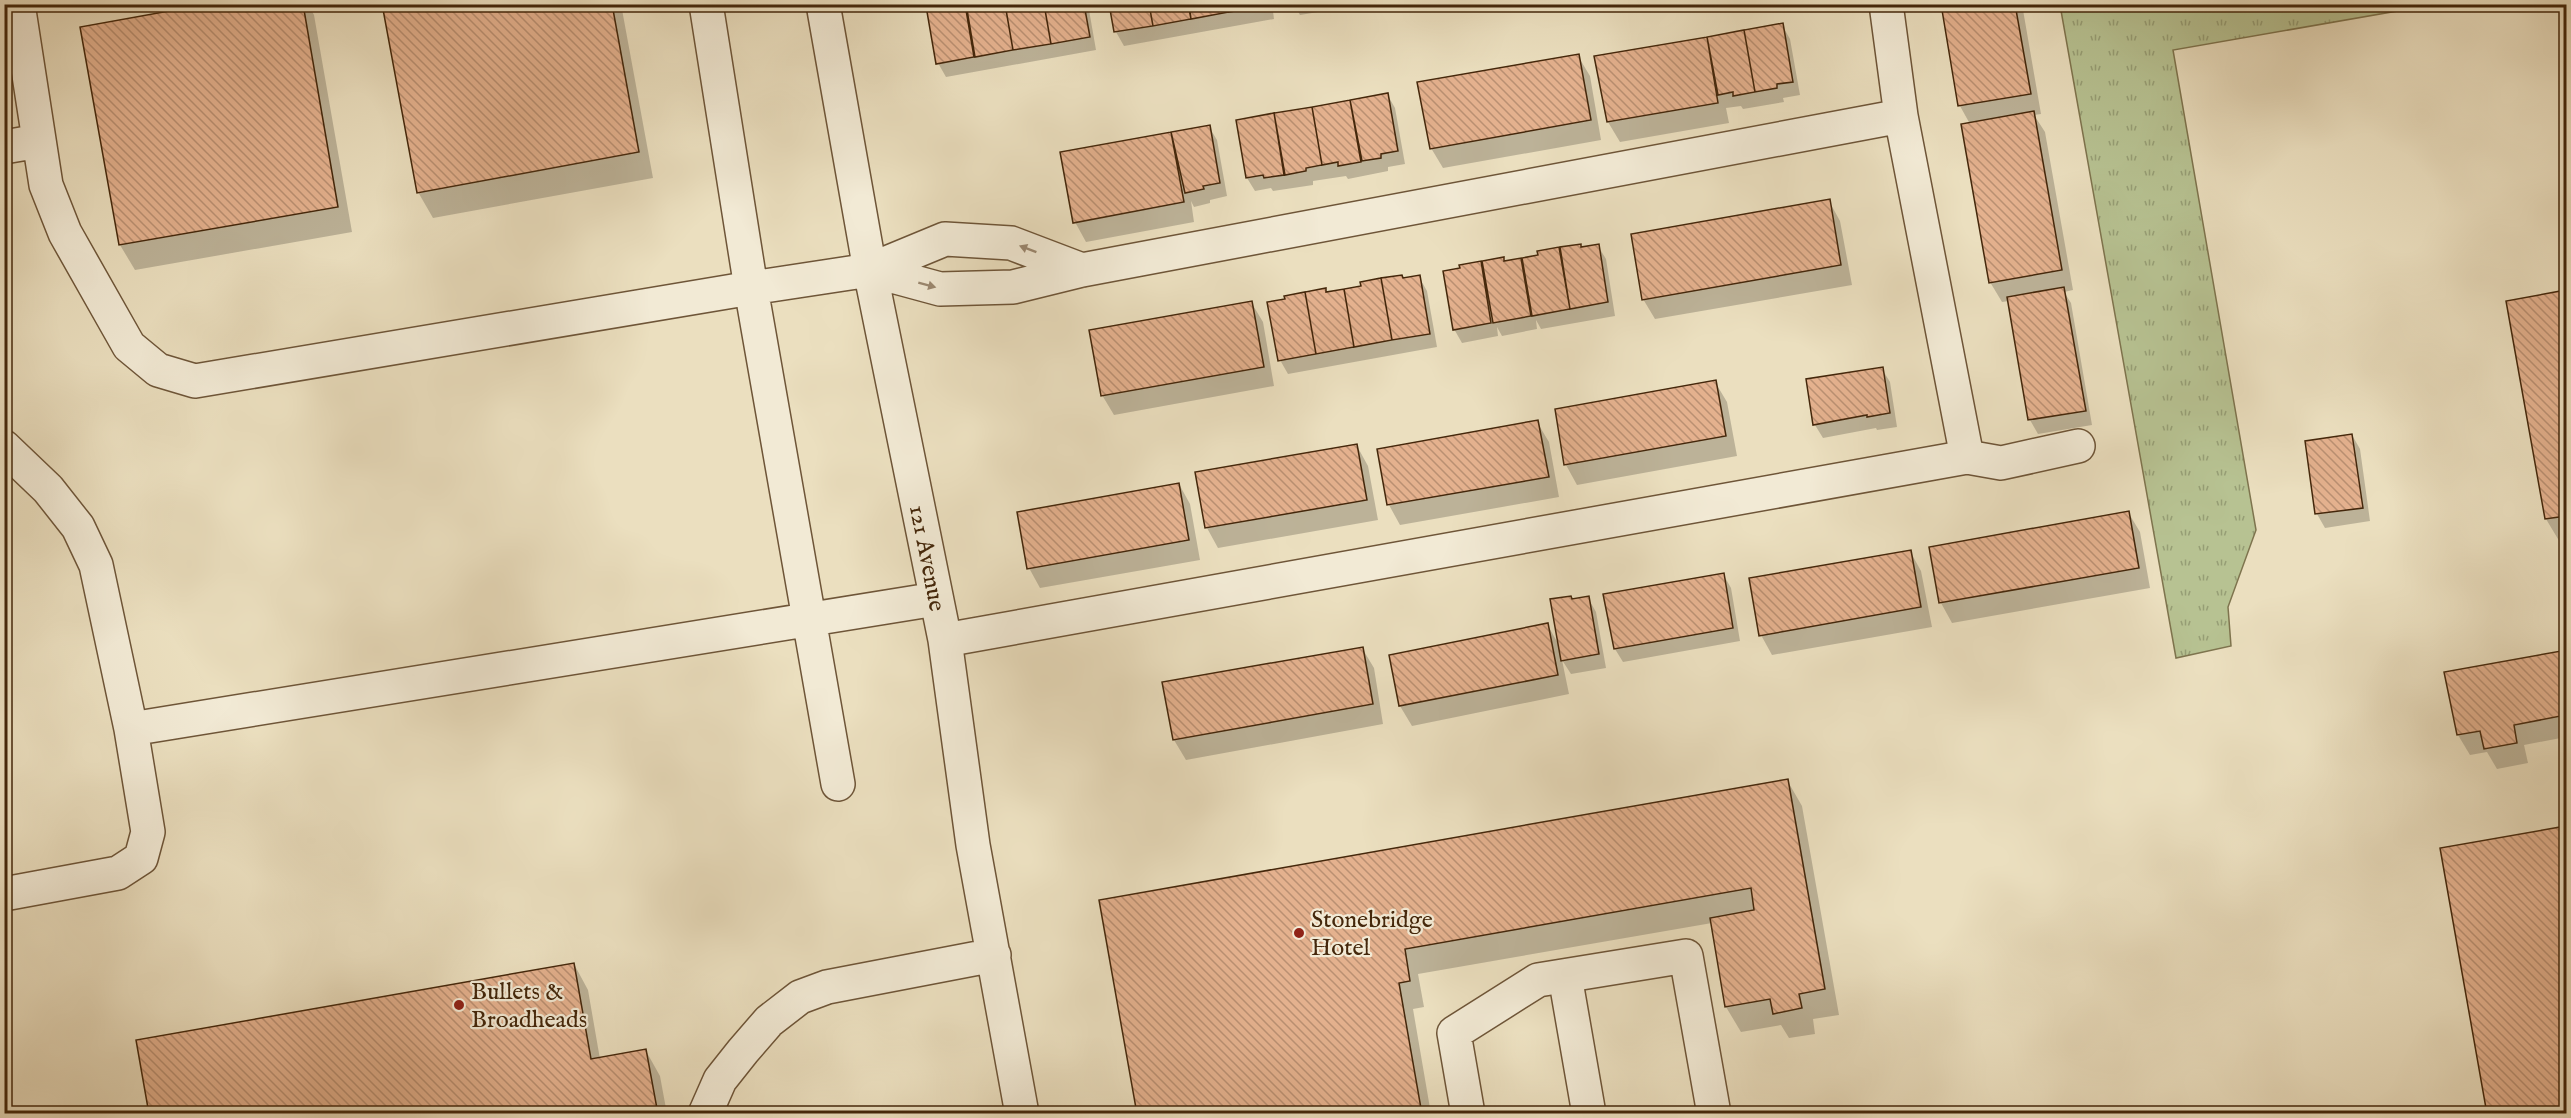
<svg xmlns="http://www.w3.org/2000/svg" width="2571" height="1118" viewBox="0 0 2571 1118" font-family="'IM FELL English',serif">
	<defs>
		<pattern id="grass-tufts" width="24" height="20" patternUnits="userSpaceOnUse" patternTransform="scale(1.5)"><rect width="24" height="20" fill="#b7c292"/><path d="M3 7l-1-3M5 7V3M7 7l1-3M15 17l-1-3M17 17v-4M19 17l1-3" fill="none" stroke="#969e75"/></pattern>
		<pattern id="building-back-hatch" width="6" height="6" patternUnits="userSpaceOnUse" patternTransform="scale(1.5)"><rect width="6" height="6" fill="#e4b18e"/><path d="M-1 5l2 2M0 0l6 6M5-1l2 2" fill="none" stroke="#ba9072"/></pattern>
	</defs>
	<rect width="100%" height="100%" fill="#ebdfbf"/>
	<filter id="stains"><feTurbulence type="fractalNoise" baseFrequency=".00333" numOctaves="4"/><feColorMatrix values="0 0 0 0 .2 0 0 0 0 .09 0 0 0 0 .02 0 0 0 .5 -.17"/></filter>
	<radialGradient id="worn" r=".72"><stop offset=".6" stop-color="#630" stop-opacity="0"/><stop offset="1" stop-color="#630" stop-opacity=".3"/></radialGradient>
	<path fill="url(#grass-tufts)" stroke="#7e744e" stroke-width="1.5" d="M2060,5h372l-259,45 83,480 -28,77 3,39 -55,12z"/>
	<path fill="#0003" d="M216,4h92l6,11 38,217 -217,38 -15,-25z
		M384,4h237l32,174 -220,40 -15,-26z
		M941,4h147l8,46 -150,27 -8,-14z
		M1111,4h161l2,15 -150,27 -8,-14z
		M1294,4h41l1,5 -36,6z
		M1338,4h20l-18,4z
		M1942,4h80l19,110 -7,1 11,17 28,158 -9,2 7,11 21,122 -54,9 -8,-14 -21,-119 -7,1 -12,-20 -20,-158 -10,-18z
		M1782,25l8,14 10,56 -17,3 1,4 -41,7 -2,-3 -15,2 3,15 -109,19 -12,-20 -13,-64z
		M1578,56l12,20 11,64 -158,28 -12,-20z
		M1387,94l8,14 10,56 -17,3v4l-40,8 -2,-3 -33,5v4l-40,6 -2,-3 -16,3 -8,-13 -10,-57z
		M1209,127l8,13 10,56 -17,4v3l-16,4 -3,-6 3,21 -108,20 -11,-20 -13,-69z
		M1829,201l11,20 12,64 -197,34 -12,-20z
		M1598,246l8,13 9,57 -74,13 -5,-9 1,9 -35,7 -5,-9 1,9 -36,7 -8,-14 7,-63 42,-8 2,4 34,-6v-4l21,-4z
		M1419,277l8,14 10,56 -149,27 -8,-14 45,-70 2,3z
		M2566,291v252l-5,1 -15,-25 -38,-217z
		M1251,302l12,20 11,64 -160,29 -12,-20z
		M1882,369l8,13 7,45 -20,3 -1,-2 -53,10 -8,-13z
		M1715,382l12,20 10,54 -160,29 -11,-20z
		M1537,422l12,20 10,55 -159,28 -11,-20 -11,-55z
		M2352,435l8,14 10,72 -45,7 -8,-14 -10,-72z
		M1357,446l11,20 10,54 -160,28 -11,-20 -10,-55z
		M1179,484l11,20 10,56 -160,28 -11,-20z
		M2128,512l12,20 10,56 -198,35 -11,-20 -11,-55z
		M1910,551l11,20 11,56 -160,28 -11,-20z
		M1723,574l8,14 9,53 -117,21 -8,-13z
		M1588,598l8,14 10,56 -35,6 -9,-14 7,34 -157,32 -12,-20 147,-82 13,23 12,-46z
		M1362,648l12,20 9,56 -197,36 -12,-20z
		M2560,653l6,11v73l-42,8 4,18 -31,6 -10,-17 -17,3 -12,-20 -12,-62z
		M1787,780l15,26 37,209 -26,4 2,15 -26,4 -8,-13 -40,7 -15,-25 -14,-84 -294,51 6,33 -11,2 18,105h-292l-38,-213z
		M2566,827v287h-77l-47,-265z
		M574,964l14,26 12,69 46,-8 14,25 7,38h-516z"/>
	<path fill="url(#building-back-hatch)" stroke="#44270b" stroke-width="1.5" d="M208,4h95l35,203 -219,38 -39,-218z
		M382,4h230l27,148 -222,41z
		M933,4h32l9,53 -38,7 -10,-58z
		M966,4h39l8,46 -38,7z
		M1005,4h39l7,40 -38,6z
		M1044,4h40l6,33 -39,7z
		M1109,4h40l4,22 -39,6z
		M1149,4h39l3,15 -38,7z
		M1189,4h39l1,8 -38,7z
		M1228,4h39l1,1 -39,7z
		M1941,4h74l16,90 -73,12z
		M1783,23l10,59 -16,2v4l-22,4 -11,-62z
		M1744,30l11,62 -22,4v-4l-15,3 -11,-58z
		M1707,37l11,66 -111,19 -13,-66z
		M1579,54l12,66 -161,29 -13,-67z
		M1388,93l10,58 -17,3v4l-19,3 -12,-61z
		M1350,100l11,62 -23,4v-4l-16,3 -10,-58z
		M1312,107l10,58 -16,3v3l-21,4 -11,-62z
		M2034,111l28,159 -73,13 -28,-159z
		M1274,113l10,62 -20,3 -1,-3 -17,3 -10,-58z
		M1210,125l10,58 -17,3 1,3 -19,4 -14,-61z
		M1171,132l13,70 -111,21 -13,-71z
		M1830,199l11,66 -199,35 -11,-66z
		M1581,244v3l18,-3 9,58 -38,7 -10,-62z
		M1559,247l11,62 -38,7 -10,-58 16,-3 -1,-4z
		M1504,257v4l17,-3 10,58 -38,7 -11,-62z
		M1481,261l10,62 -38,7 -10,-59 17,-3 -1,-3z
		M1402,275l1,3 17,-3 10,59 -38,6 -11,-62z
		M1381,278l11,62 -38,7 -10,-58 17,-3 -1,-4z
		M2064,287l22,124 -58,9 -21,-123z
		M1326,288v4l18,-3 10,58 -38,7 -11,-62z
		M2566,290v226l-21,3 -39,-218z
		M1305,292l11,62 -38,7 -11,-59 18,-3 -1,-3z
		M1252,301l12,66 -163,29 -12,-66z
		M1883,367l7,46 -23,4v-2l-54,10 -7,-46z
		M1716,380l10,56 -162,29 -9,-56z
		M1538,420l11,57 -162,28 -10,-56z
		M2352,434l11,74 -48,6 -10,-73z
		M1357,444l10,56 -162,28 -10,-56z
		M1179,483l10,57 -162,29 -10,-57z
		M2129,511l10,57 -200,35 -10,-56z
		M1911,550l10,57 -162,29 -10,-58z
		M1724,573l9,55 -119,21 -11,-55z
		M1571,596l1,3 17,-3 10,58 -38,7 -11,-62z
		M1548,623l10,52 -159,31 -10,-51z
		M1363,647l10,57 -200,36 -11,-58z
		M2561,651l5,30v34l-52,10 3,18 -33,6 -4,-18 -23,4 -13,-63z
		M1788,779l37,210 -26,5 3,14 -29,6 -3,-15 -45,8 -15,-89 44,-8 -3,-22 -346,61 5,32 -11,2 23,131h-285l-38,-214z
		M2566,826v288h-79l-47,-266z
		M574,963l17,96 55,-10 12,65h-509l-13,-74z"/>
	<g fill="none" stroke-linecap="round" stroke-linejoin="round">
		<defs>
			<path id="minor" d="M18,4l28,181 19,48 64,113 29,24 37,11 556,-93 -45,-284
				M823,4l47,266 75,370 28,205 49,269
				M1886,4l15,112 66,341
				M4,147l35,-6
				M870,270l70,19 73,-2 69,-17 819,-154
				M4,447l44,42 30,38 18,38 35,164
				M945,640l1022,-183 34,6 77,-17
				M838,784l-87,-496 119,-18 75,-31 66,4 71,27
				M4,894l114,-21 23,-15 7,-26 -17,-103 805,-130
				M1565,976l24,138
				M705,1114l15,-34 23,-29 26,-30 31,-24 27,-10 167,-32
				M1468,1114l-14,-81 84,-53 148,-24 28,158"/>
		</defs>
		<use href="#minor" stroke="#6e5538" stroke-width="36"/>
		<use href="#minor" stroke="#f2ead5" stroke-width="33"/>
	</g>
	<defs><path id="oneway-solid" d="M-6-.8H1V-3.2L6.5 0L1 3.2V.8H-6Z" transform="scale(1.5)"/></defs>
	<g fill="#9b8870">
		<use href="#oneway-solid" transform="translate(1028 249) rotate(-159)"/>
		<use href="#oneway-solid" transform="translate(927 285) rotate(15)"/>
	</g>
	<g fill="#8f2418" stroke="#f2ead5" stroke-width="2">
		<circle cx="1299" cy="933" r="6"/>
		<circle cx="459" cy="1005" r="6"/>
	</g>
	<g text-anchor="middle" stroke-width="4.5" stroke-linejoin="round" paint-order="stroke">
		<g font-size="24" fill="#44270b" stroke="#f2ead5">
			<text transform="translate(928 558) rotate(79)" y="8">121 Avenue</text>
		</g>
		<g font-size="24" fill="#44270b" stroke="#f2ead5" text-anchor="start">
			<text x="1311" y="927">Stonebridge<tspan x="1311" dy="28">Hotel</tspan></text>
			<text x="471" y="999">Bullets &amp;<tspan x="471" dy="28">Broadheads</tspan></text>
		</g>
	</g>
	<rect width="2571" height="1118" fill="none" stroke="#ebdfbf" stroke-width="24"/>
	<rect x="6" y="6" width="2559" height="1106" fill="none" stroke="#44270b" stroke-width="3"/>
	<rect x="12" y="12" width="2547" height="1094" fill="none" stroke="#44270b" stroke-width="1.5"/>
	<rect width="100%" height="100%" filter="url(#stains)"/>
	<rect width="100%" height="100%" fill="url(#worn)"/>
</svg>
